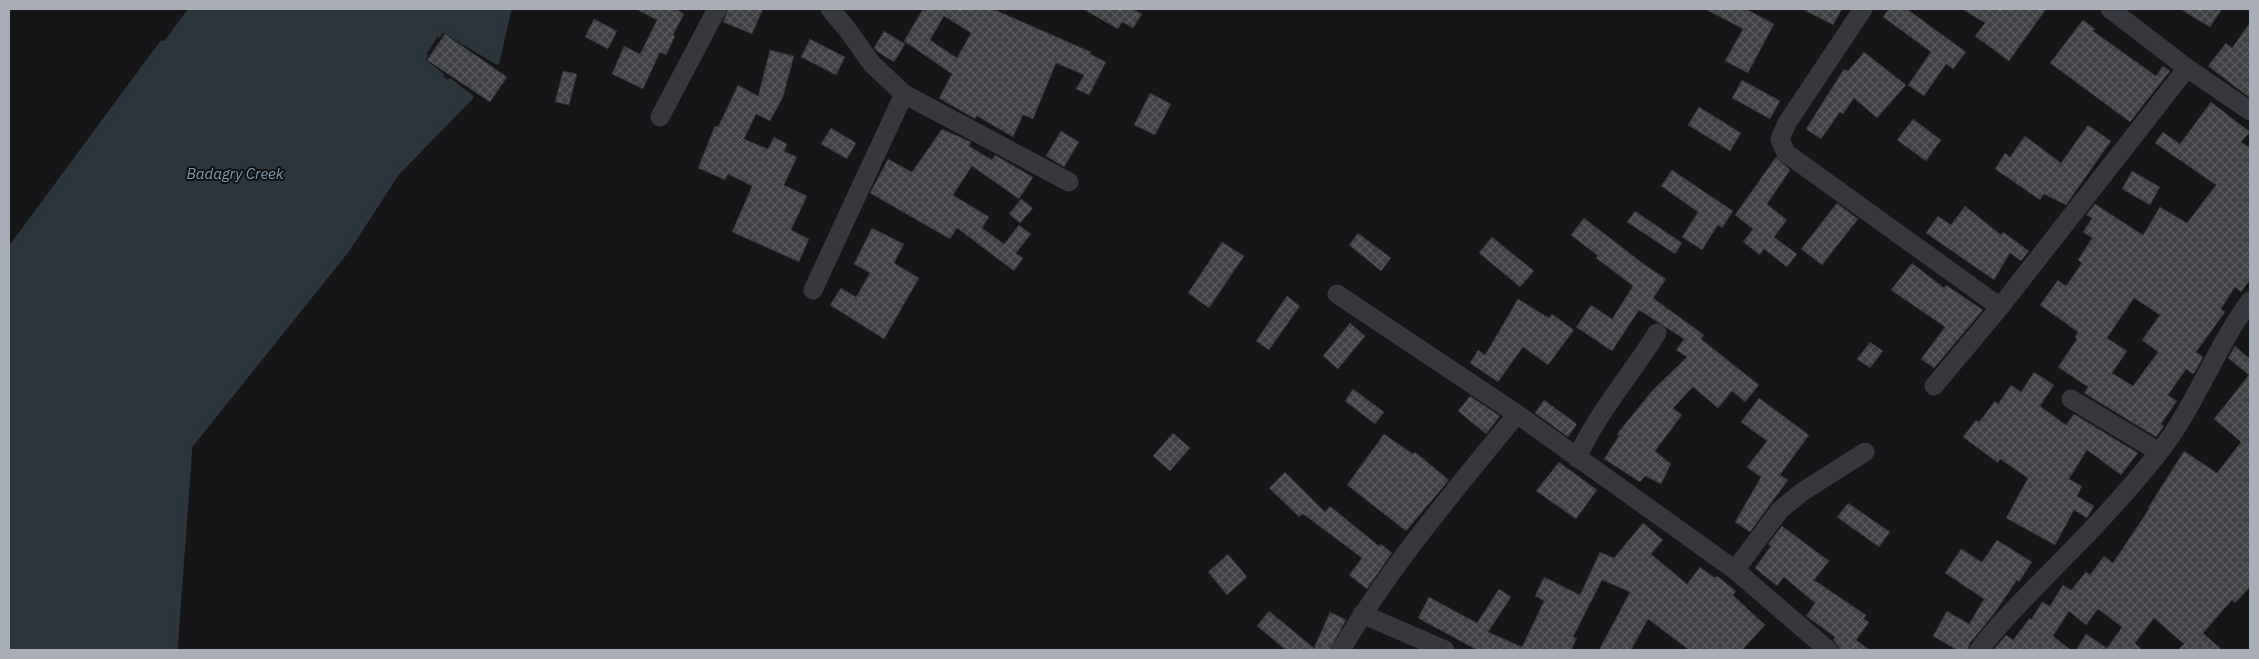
<svg xmlns="http://www.w3.org/2000/svg" width="2259" height="659" viewBox="0 0 2259 659" font-family="'IBM Plex Sans',sans-serif">
	<defs>
		<pattern id="building-cross-hatch" width="8" height="8" patternUnits="userSpaceOnUse" patternTransform="scale(1.25)"><rect width="8" height="8" fill="#404145"/><path d="M0 0l8 8M0 8l8-8" fill="none" stroke="#595a5e"/></pattern>
	</defs>
	<rect width="100%" height="100%" fill="#161618"/>
	<path fill="#2c353c" d="M188,9h321l-12,53 -55,-32 -20,31 49,36 -74,76 -50,77 -157,196 -15,204h-166v-400z"/>
	<g fill="none" stroke-linecap="round" stroke-linejoin="round">
		<path stroke="#2c353c" stroke-width="5" d="M439,35l3,-6 55,33 12,-53
			M425,56l-3,4 19,15
			M9,250l153,-207
			M175,650l15,-204 157,-196 50,-77 74,-76 -21,-16"/>
	</g>
	<path fill="url(#building-cross-hatch)" stroke="#303034" fill-rule="evenodd" d="M636,9h40l8,5 -11,21 2,1 -9,19 -6,-3 -17,37 -31,-15 12,-28 16,8 17,-34z
		M728,9h35l-11,25 -29,-12z
		M923,9h70l98,43 -1,2 16,8 -17,33 -13,-6 8,-14 -28,-12 -23,56 -10,-4 -10,22 -36,-21 -2,3 -36,-21 13,-24 -48,-33zM944,16l27,17 -14,25 -27,-18z
		M1083,9h49l10,5 -9,14 -11,-6 -4,7z
		M1705,9h41l28,15 -26,49 -23,-12 18,-32z
		M1802,9h40l-9,16z
		M1889,9h18l59,43 -13,17 -7,-5 -22,32 -16,-11 23,-33 -48,-35z
		M1962,9h84l-37,52 -34,-25 10,-13z
		M2180,9h42l-12,18z
		M594,19l23,12 -9,18 -23,-12z
		M2083,20l12,9 -2,2 63,45 7,-10 7,5 -40,51 -80,-59z
		M2250,23v75l-42,-32 18,-23 6,5z
		M884,31l21,13 -11,18 -16,-10 -4,-4z
		M445,34l62,43 -17,25 -63,-42z
		M810,39l35,18 -9,18 -35,-18z
		M770,50l24,6 -11,41 -13,24 -14,-7 -12,25 24,10 6,-12 13,7 -3,7 13,6 -13,28 23,11 -16,34 18,9 -10,23 -67,-30 20,-46 -24,-12 -3,6 -27,-12 17,-42 3,1 20,-42 20,11z
		M1864,52l42,33 -29,33 -23,-20 -11,16 -3,-2 -19,27 -15,-10 38,-60 4,2z
		M563,71l14,3 -8,31 -14,-3z
		M1742,80l38,21 -10,18 -38,-21z
		M1150,93l21,11 -16,31 -21,-10z
		M2211,102l39,30 -9,10 9,6v132l-9,12 -6,-5 -14,22 4,3 -29,40 7,5 -8,15 -2,2 -7,-5 -18,26 9,6 -16,23 3,2 -8,11 -72,-44 4,-6 -30,-20 19,-28 -2,-2 3,-5 -38,-27 18,-25 8,6 16,-23 -4,-3 14,-22 -9,-6 9,-14 -6,-3 9,-11 48,31 17,-28 27,16 29,-38 -61,-42 8,-11 17,12zM2134,298l26,17 -18,25 16,12 -25,34 -21,-13 15,-22 -20,-13z
		M1699,107l42,26 -11,18 -42,-26z
		M1913,119l28,21 -15,21 -29,-21z
		M2088,125l23,16 -45,64 -22,-11 -4,6 -45,-31 10,-16 5,4 15,-21 36,27z
		M831,128l25,15 -9,16 -26,-15z
		M942,129l29,13 -2,4 23,14 3,-5 38,22 -14,22 -47,-33 -19,29 36,22 -7,11 22,16 15,-19 12,9 -15,19 7,5 -9,13 -57,-43 -7,11 -80,-46 18,-34 24,13z
		M1061,131l18,11 -15,25 -18,-11z
		M1776,157l14,13 -23,34 20,16 -13,17 23,17 -10,13 -23,-18 -4,6 -17,-13 10,-13 -18,-14z
		M1672,170l61,41 -11,17 -4,-3 -16,25 -20,-13 16,-25 -37,-26z
		M2132,171l28,16 -10,18 -28,-16z
		M1021,199l12,9 -13,15 -11,-9z
		M1837,203l21,16 -36,46 -21,-16z
		M1965,206l36,29 2,-3 26,19 -8,10 -11,-8 -16,27 -68,-47 12,-17 13,9z
		M1635,211l47,32 -7,11 -48,-32z
		M1584,218l61,47 21,14 -13,19 51,37 -3,4 58,46 -14,17 -13,-11 -14,17 -25,-21 -20,21 9,7 -27,36 16,13 -10,20 -16,-8 -5,6 -36,-23 15,-23 -2,-2 35,-43 35,-34 -11,-7 8,-11 -45,-29 -27,41 -36,-24 15,-22 21,14 21,-33 -37,-28 2,-2 -27,-21z
		M872,228l32,16 -10,19 25,15 -35,61 -54,-34 11,-17 15,9 14,-24 -16,-9z
		M1358,233l33,25 -10,13 -32,-26z
		M1492,237l42,34 -14,16 -41,-34z
		M1222,242l22,14 -35,52 -21,-15z
		M1912,263l32,25 2,-3 37,25 -49,58 -13,-9 24,-32 -54,-37z
		M1287,296l13,10 -31,44 -13,-9z
		M1518,299l31,19 3,-4 22,16 -26,35 -25,-18 -25,35 -28,-19 8,-13 7,5z
		M1350,323l15,13 -27,33 -15,-13z
		M1870,342l13,9 -13,17 -13,-9z
		M2235,346l15,13v228l-15,16 -3,-3 -29,33 19,17h-44l6,-6 -30,-26 -19,25 7,7h-66l10,-16 21,14 15,-21 -24,-18 -12,16 -17,-14 -16,25 18,14h-78l13,-15 7,5 17,-22 1,2 11,-18 8,4 13,-21 8,5 15,-18 4,3 14,-19 9,7 36,-54 -1,-1 36,-57 33,22 24,-31 -27,-23 35,-44 -21,-17z
		M2034,372l20,13 -14,21 26,19 8,-11 64,39 -17,22 -34,-25 -18,29 13,7 -5,10 17,10 -7,12 -13,-8 -19,35 -49,-27 22,-40 -28,-19 -2,4 -35,-26 13,-17 3,2 16,-21 3,3 13,-19 10,7z
		M1353,389l31,23 -9,12 -30,-23z
		M1470,396l30,20 -14,18 -28,-23z
		M1759,398l50,37 -29,40 8,5 -38,52 -15,-10 26,-45 -14,-10 20,-26 -26,-19z
		M1544,400l33,24 -9,13 -33,-24z
		M1173,433l17,15 -20,23 -17,-15z
		M1384,434l29,20 2,-2 34,28 -43,51 -59,-46z
		M1559,462l38,28 -21,29 -40,-28z
		M1285,472l40,40 5,-6 49,40 2,-2 11,9 -25,36 -18,-14 13,-17 -59,-44 -4,3 -30,-29z
		M1848,503l42,29 -11,15 -42,-30z
		M1643,523l20,17 -12,14 36,30 13,-17 15,11 2,-2 19,15 -3,4 32,30 -23,25h-53l-41,-31 -17,31h-32l31,-58 -28,-12 -29,57 4,1 -6,12h-94l-59,-32 11,-21 48,26 22,-34 12,8 -23,35 34,15 22,-46 -9,-5 9,-19 36,18 20,-43 14,6z
		M1782,526l47,35 -15,19 52,35 -2,4 5,3 -13,18 14,10h-31l-1,-4 -5,-6 2,-3 -29,-21 9,-13 -31,-26 -7,9 -22,-18 16,-22 -3,-2z
		M1997,540l35,22 -13,20 -2,-2 -23,34 -24,29 -2,7h-11l-24,-14 14,-25 22,13 15,-25 -39,-26 16,-24 21,13z
		M1228,554l19,23 -20,18 -19,-23z
		M1269,611l45,37 16,-36 16,8 -16,30h-44l-29,-24z"/>
	<g fill="none" stroke-linecap="round" stroke-linejoin="round">
		<path stroke="#37383d" stroke-width="19" d="M830,9l17,20 25,35 32,30 165,88
			M1863,9l-76,114 -7,16 6,14 214,154
			M2110,9l77,59 63,43
			M660,117l57,-108
			M813,290l91,-196
			M1337,294l180,120 218,156 93,80
			M1934,386l66,-79 187,-239
			M2071,399l88,53
			M1577,458c20,-45 54,-83 80,-125
			M1735,570l45,-60 22,-18 63,-40
			M1362,614l83,36
			M1341,650c49,-84 115,-161 176,-236
			M1979,650c24,-32 54,-60 82,-89 35,-35 69,-72 99,-110 36,-46 55,-103 90,-150"/>
	</g>
	<g text-anchor="middle" stroke-width="4" stroke-linejoin="round" paint-order="stroke">
		<g font-size="15" font-style="italic" fill="#7f9bb3" stroke="#111113">
			<text x="235" y="179">Badagry Creek</text>
		</g>
	</g>
	<rect width="2259" height="659" fill="none" stroke="#a8adb8" stroke-width="20"/>
</svg>
